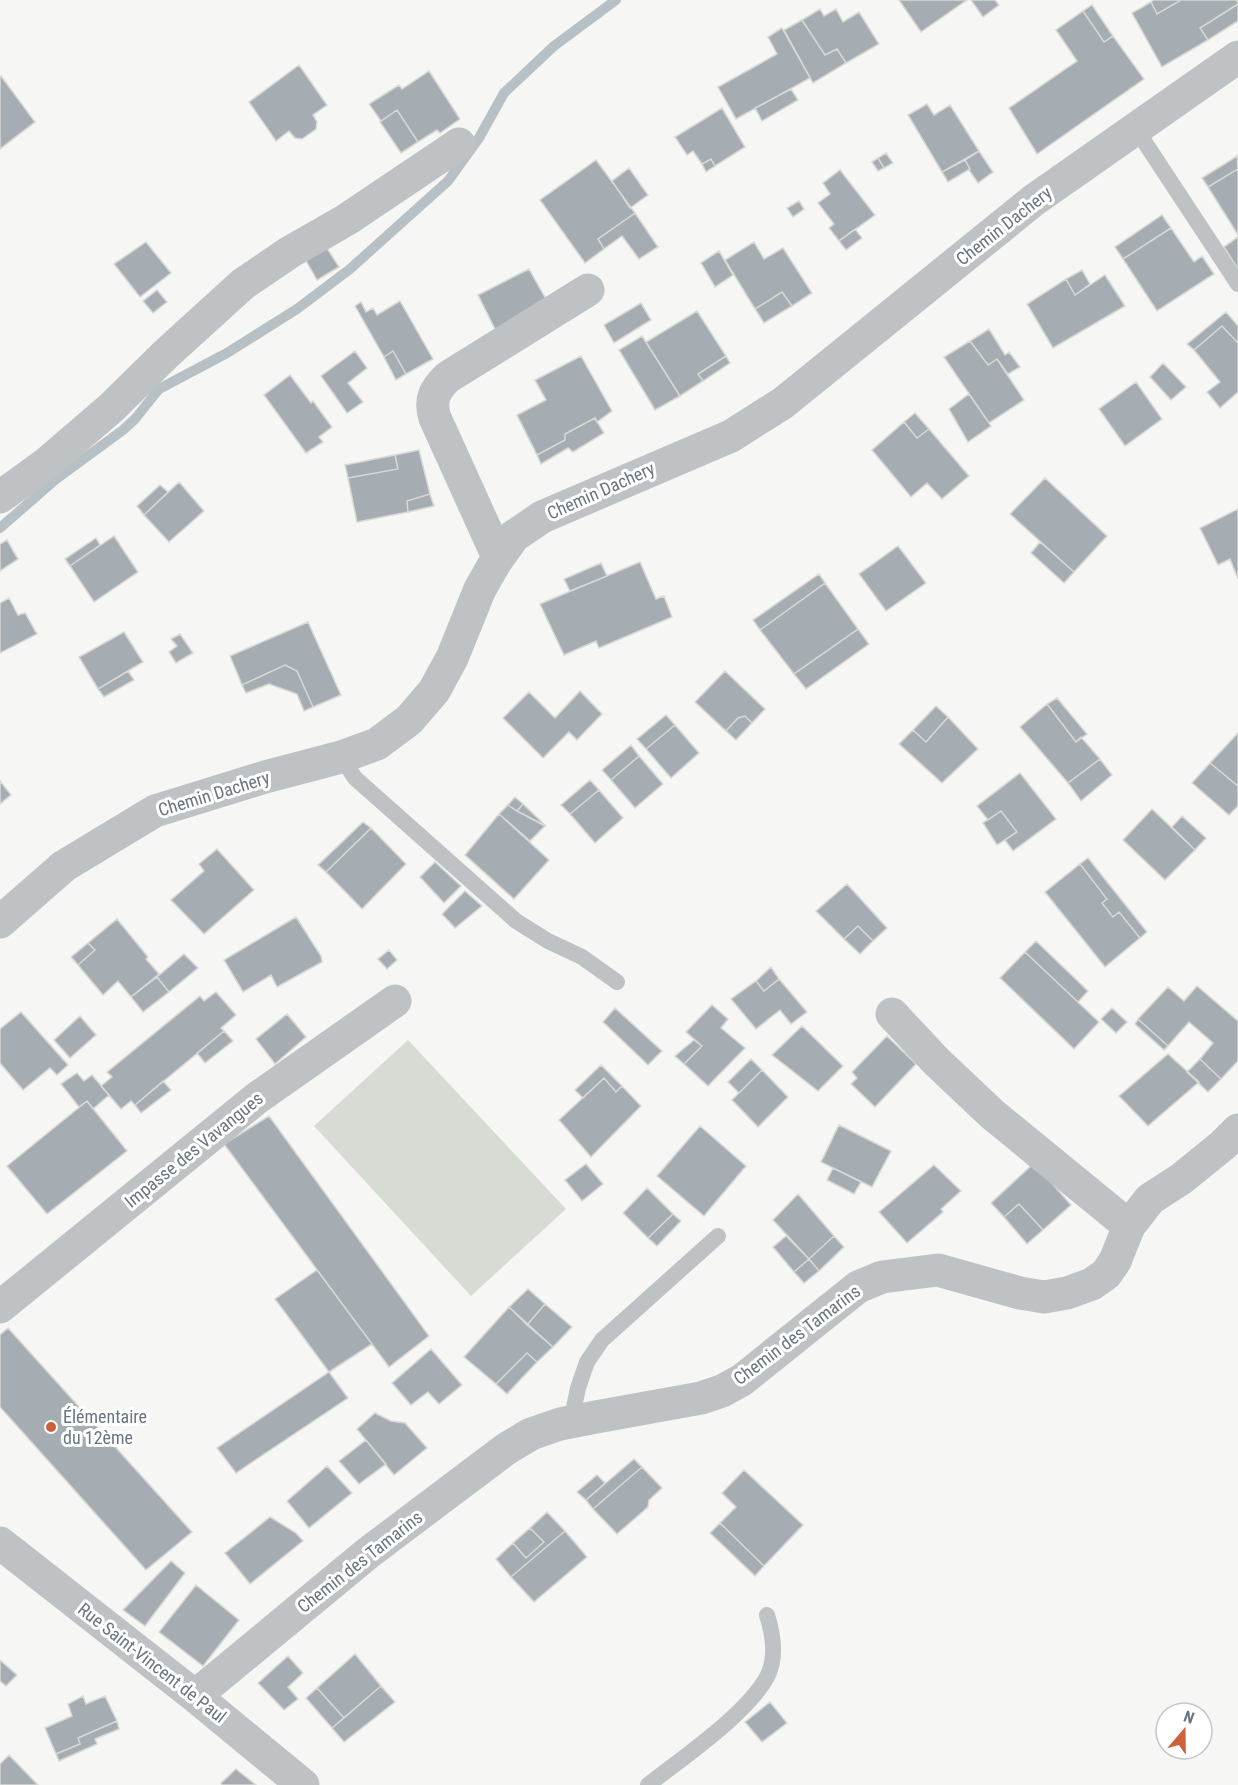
<svg xmlns="http://www.w3.org/2000/svg" width="1238" height="1785" viewBox="0 0 1238 1785" font-family="'Roboto Condensed',sans-serif">
	<rect width="100%" height="100%" fill="#f6f7f4"/>
	<path fill="#d6dbd4" d="M408,1040l158,169 -95,87 -157,-170z"/>
	<g fill="none" stroke-linecap="round" stroke-linejoin="round">
		<path stroke="#b7c1c5" stroke-width="10" d="M0,528l55,-48 68,-50 12,-11 24,-30 68,-36 70,-44 53,-40 98,-88 31,-43 25,-45 50,-47 62,-46"/>
	</g>
	<path fill="#a6adb2" stroke="#d8d8d6" stroke-width="1.5" d="M899,0h68l-46,32z
		M971,0h24l4,5 -16,12z
		M1154,0h27l-24,14 -6,-12z
		M1181,0h56l1,4 -38,24 8,12 -46,27 -30,-54 19,-11 6,12z
		M1238,4v17l-30,19 -8,-12z
		M1092,5l21,31 -9,6 -21,-31z
		M820,9l4,7 12,-7 7,13 16,-10 20,32 -33,19 -9,-14 -12,6 -23,-35z
		M1083,11l21,31 9,-6 31,43 -107,75 -28,-46 68,-47 -21,-31z
		M802,20l23,35 12,-6 9,14 -33,20 -29,-53z
		M782,28l28,50 -74,41 -18,-32 59,-33 -9,-17z
		M299,65l28,40 -14,10 4,7 -1,7 -14,10 -7,-1 -6,-7 -13,10 -27,-39z
		M429,71l31,48 -20,14 -3,-3 -19,12 -21,-32 -16,11 -12,-17 30,-19 3,4z
		M1,76l34,46 -35,27v-72z
		M791,89l7,11 -36,21 -7,-13z
		M927,104l7,11 16,-10 29,46 -37,21 -34,-57z
		M722,108l23,39 -30,19 -4,-7 -9,5 -9,-13 -6,4 -12,-18z
		M397,110l21,32 -17,11 -21,-31z
		M979,151l14,21 -15,11 -9,-13 1,-1 -5,-9z
		M886,153l7,10 -9,5 -6,-10z
		M1237,156l1,13 -30,18 -6,-9z
		M878,158l6,10 -6,3 -6,-9z
		M711,159l4,7 -9,6 -4,-8z
		M596,160l39,53 -37,26 6,10 -19,14 -45,-63z
		M965,160l5,9 -22,13 -6,-10z
		M629,168l19,27 -18,13 -18,-27z
		M1238,169v66l-30,-48z
		M840,170l35,45 -36,26 -10,-13 5,-4 -16,-21 12,-9 -7,-11z
		M799,201l5,8 -11,8 -6,-9z
		M635,213l23,34 -19,12 -17,-23 -18,13 -6,-10z
		M1162,215l9,13 -48,31 -8,-12z
		M1171,228l23,34 8,-6 12,18 -57,37 -34,-52z
		M855,229l7,9 -16,12 -7,-9z
		M1238,237v32l-14,-22z
		M146,242l25,31 -31,24 -26,-33z
		M754,242l10,17 19,-11 29,45 -20,13 -10,-14 -27,17 -30,-49z
		M325,245l14,22 -22,13 -13,-23z
		M719,251l14,24 -18,12 -14,-24z
		M529,269l22,39 -56,21 -17,-34z
		M1082,270l8,14 -15,11 -9,-16z
		M1105,275l20,31 -72,42 -26,-44 39,-25 9,16z
		M157,290l10,12 -14,11 -10,-12z
		M782,292l10,14 -28,17 -9,-14z
		M400,301l33,58 -27,15 -13,-23 -9,6 -29,-51 6,-4 5,10 7,-4 4,7z
		M641,303l10,17 -37,23 -10,-18z
		M697,311l29,45 -28,18 5,7 -23,15 -34,-54z
		M1226,312l12,14v17l-16,-17 -28,24 -7,-6z
		M1222,326l16,17v49l-18,16 -13,-16 13,-10 -26,-32z
		M989,329l16,26 4,-3 11,15 -12,7 -11,-15 -9,6 -18,-24z
		M642,336l38,60 -25,14 -36,-60z
		M970,341l18,24 9,-6 27,41 -35,23 -45,-66z
		M355,351l12,17 -19,15 15,19 -16,11 -26,-37z
		M393,351l13,23 -10,6 -12,-23z
		M581,356l31,55 -15,11 -2,-4 -30,16v6l-28,15 -20,-40 29,-15 -11,-20z
		M726,356l4,7 -27,18 -5,-7z
		M1163,363l23,24 -15,13 -21,-23z
		M290,375l21,28 2,-2 19,26 -13,10 4,5 -17,11 -42,-58z
		M1136,382l26,37 -37,27 -26,-37z
		M969,394l22,32 -23,16 -19,-33z
		M915,413l14,16 -12,9 -13,-16z
		M595,418l9,15 -31,19 -5,-4 -27,16 -4,-9 28,-15v-6z
		M904,422l13,16 12,-9 40,47 -27,23 -15,-16 -16,14 -39,-47z
		M419,450l11,44 -23,7 1,11 -51,10 -9,-44 50,-9 -3,-14z
		M395,455l3,14 -50,9 -3,-13z
		M1045,478l62,58 -33,36 -64,-58z
		M179,482l25,29 -35,31 -25,-27z
		M160,485l8,7 -24,23 -7,-9z
		M430,494l4,12 -26,6 -1,-11z
		M1238,509v70l-8,-20 -12,6 -18,-37z
		M114,536l24,36 -44,30 -24,-36z
		M96,538l4,7 -30,21 -5,-7z
		M7,540l11,19 -18,12v-27z
		M1040,542l34,30 -10,11 -33,-30z
		M898,546l28,37 -40,28 -27,-37z
		M640,562l16,37 8,-3 8,21 -73,31 -3,-7 -32,14 -24,-51z
		M601,563l6,13 -37,15 -6,-12z
		M819,574l6,9 -65,47 -7,-10z
		M825,583l33,46 -64,45 -34,-44z
		M9,598l9,17 7,-2 12,21 -37,19v-50z
		M308,622l33,73 -28,12 -16,-36 -12,-6 -43,20 -12,-29z
		M858,629l11,15 -63,45 -12,-15z
		M124,632l19,30 -45,27 -19,-32z
		M180,634l13,19 -17,10 -7,-11 8,-6 -6,-7z
		M285,665l12,6 16,36 -9,4 -7,-17 -28,-10 -23,9 -4,-8z
		M128,671l6,9 -30,17 -6,-8z
		M725,671l40,38 -13,14 -7,-7 -7,2 -12,13 -31,-29z
		M580,691l22,23 -25,26 -8,-8 -26,26 -40,-40 26,-26 26,26z
		M1057,698l30,36 -11,8 -29,-38z
		M1047,704l29,38 5,-5 19,22 -32,24 -48,-56z
		M936,706l12,11 -22,25 -13,-12z
		M666,715l9,10 -29,24 -9,-10z
		M745,716l7,7 -16,17 -10,-9 12,-13z
		M948,717l30,32 -36,34 -43,-39 14,-14 13,12z
		M675,725l24,28 -28,25 -25,-29z
		M1238,733v53l-28,-23z
		M631,745l8,11 -28,24 -9,-10z
		M639,756l24,28 -28,24 -24,-28z
		M1100,759l12,16 -31,26 -13,-18z
		M1210,763l28,23v20l-9,9 -37,-32z
		M1020,773l36,46 -43,32 -8,-11 12,-8 -16,-21 -13,9 -11,-14z
		M590,780l9,10 -29,24 -9,-9z
		M0,781l11,14 -11,9z
		M599,790l24,28 -28,25 -25,-29z
		M515,797l8,7 -6,7 -9,-6z
		M523,804l23,22 -29,-15z
		M508,805l9,6 28,15 -15,15 -31,-27z
		M1152,809l43,41 -30,30 -42,-40z
		M1001,811l16,21 -20,13 -14,-22z
		M499,814l50,46 -35,39 -49,-44z
		M1182,816l24,22 -11,12 -23,-23z
		M363,822l8,6 -45,44 -8,-7z
		M371,828l35,36 -44,45 -36,-37z
		M217,849l37,41 -50,44 -33,-34 33,-29 -5,-7z
		M1088,858l59,74 -7,6 -21,-26 -6,5 -11,-14 5,-4 -27,-35z
		M435,862l26,24 -17,17 -24,-26z
		M1080,864l27,35 -5,4 11,14 6,-5 21,26 -35,29 -60,-75z
		M847,884l40,44 -14,13 -15,-15 -14,13 -28,-28z
		M465,891l17,15 -27,22 -13,-14z
		M296,917l25,39 1,6 -45,25 -6,-12 -28,17 -19,-32z
		M117,919l31,38 -2,2 13,15 -28,23 -13,-16 -15,14 -25,-30 17,-15 -7,-7z
		M858,926l15,15 -13,13 -16,-15z
		M1036,941l52,50 -10,11 -53,-50z
		M88,943l7,7 -17,15 -7,-8z
		M389,950l8,10 -10,9 -9,-10z
		M1025,952l74,70 -25,27 -74,-71z
		M184,954l14,14 -29,24 -12,-15z
		M771,967l8,12 -15,12 -8,-10z
		M157,977l12,15 -26,20 -12,-15z
		M779,979l28,33 -16,12 -11,-14 -24,19 -25,-30 25,-18 8,10z
		M1197,986l41,35v40l-17,18 -21,-20 13,-16 -24,-21 -21,24 -30,-27 30,-32 16,14z
		M216,992l20,23 -15,13 3,3 -89,74 -4,-4 -10,8 -20,-23 11,-9 -5,-5 93,-76 4,5z
		M712,1005l16,14 -7,9 24,20 -37,38 -24,-22 18,-18 -16,-14z
		M615,1008l47,43 -14,14 -45,-43z
		M1112,1008l15,14 -11,11 -15,-14z
		M21,1012l47,53 -11,10 -7,-7 -27,22 -23,-27v-34z
		M287,1014l19,23 -31,27 -19,-25z
		M80,1016l16,19 -26,23 -16,-18z
		M1138,1019l30,27 -4,4 -29,-26z
		M802,1026l41,40 -25,25 -46,-36z
		M224,1031l9,10 -28,22 -8,-10z
		M887,1036l29,28 -41,43 -24,-23 6,-6 -5,-6z
		M694,1040l8,6 -18,18 -9,-8z
		M1168,1054l31,28 -51,44 -29,-30z
		M751,1059l11,11 -23,23 -11,-11z
		M1200,1059l21,20 -13,13 -21,-20z
		M601,1065l21,21 -6,6 -12,-14 -21,20 -8,-8z
		M762,1070l26,27 -30,30 -26,-27z
		M77,1073l7,8 8,-6 17,20 -16,14 -6,-8 -8,6 -18,-23z
		M604,1078l12,14 6,-6 19,20 -50,51 -32,-37z
		M163,1081l8,9 -30,23 -6,-8z
		M87,1101l40,50 -80,63 -40,-48z
		M269,1116l160,220 -40,31 -165,-223z
		M839,1125l52,26 -19,36 -51,-25z
		M700,1126l46,40 -42,50 -47,-40z
		M1034,1163l37,42 -28,25 -24,-26 -15,13 -13,-14z
		M586,1164l17,20 -21,17 -17,-21z
		M934,1165l27,26 -20,18 2,3 -36,31 -28,-31z
		M833,1168l28,14 -7,12 -27,-14z
		M647,1188l26,26 -25,24 -25,-25z
		M798,1194l36,42 -25,23 -36,-39z
		M1019,1204l24,26 -16,14 -23,-27z
		M673,1214l8,7 -24,25 -9,-8z
		M786,1236l23,23 -15,13 -21,-25z
		M834,1236l10,11 -25,24 -10,-12z
		M809,1259l10,12 -15,12 -10,-11z
		M317,1270l55,74 -43,28 -54,-73z
		M528,1289l17,15 -18,21 -18,-18z
		M545,1304l27,23 -19,20 -26,-22z
		M509,1307l44,40 -16,15 -10,-9 -31,31 -32,-27z
		M8,1328l184,204 -46,38 -146,-163v-72z
		M431,1349l31,36 -23,19 -11,-12 -17,13 -19,-22z
		M527,1353l10,9 -30,32 -11,-10z
		M329,1372l19,26 -112,75 -19,-25z
		M375,1413l16,8 14,2 22,25 -33,27 -37,-46z
		M366,1440l20,24 -27,20 -20,-23z
		M634,1459l8,8 -49,42 -7,-9z
		M327,1466l25,27 -43,35 -22,-27z
		M642,1467l20,21 -13,12 -1,7 -31,27 -24,-25z
		M744,1470l59,55 -39,41 -44,-43 16,-16 -14,-14z
		M597,1475l8,8 -19,17 -9,-8z
		M547,1512l18,19 -54,46 -15,-18 17,-16 13,15 18,-16 -14,-14z
		M270,1517l26,16 7,8 -53,43 -25,-31z
		M720,1523l44,43 -9,10 -45,-43z
		M530,1528l14,14 -18,16 -13,-15z
		M565,1531l22,26 -53,45 -23,-25z
		M171,1561l14,12 -40,53 -22,-16z
		M196,1585l43,35 -36,46 -44,-34z
		M355,1654l26,32 -37,32 -27,-30z
		M288,1656l15,17 -15,14 10,12 -14,11 -26,-27z
		M0,1660l17,15 -11,11 -6,-5z
		M381,1686l14,16 -51,40 -12,-14z
		M317,1688l27,30 -12,10 -26,-30z
		M83,1696l3,8 19,-8 12,25 -39,17 2,6 -24,10 -11,-26 27,-12 -4,-12z
		M770,1702l17,21 -25,19 -17,-20z
		M117,1721l2,8 -24,10 2,5 -38,17 -3,-7 24,-10 -2,-6z
		M9,1755l29,30h-38v-21z
		M236,1769l20,16h-34l-1,-2z"/>
	<g fill="none" stroke-linecap="round" stroke-linejoin="round">
		<path stroke="#bec2c5" stroke-width="16" d="M1136,129l102,155
			M341,757l14,21 161,143 32,20 34,16 35,25
			M571,1422l7,-34 9,-26 15,-22 116,-104
			M648,1785c34,-27 99,-71 119,-108 10,-19 6,-43 0,-62"/>
		<path stroke="#bec2c5" stroke-width="33" d="M0,497l47,-34 64,-55 55,-54 77,-70 47,-32 56,-32 113,-76
			M498,557l-63,-139c-6,-18 0,-29 13,-41l140,-87
			M0,922l64,-56 91,-55 110,-34 76,-20 36,-13 32,-24 25,-29 18,-33 28,-69 16,-28 18,-25 28,-19 189,-81 52,-33 251,-203 204,-143
			M892,1014l44,47 56,53 137,112
			M0,1307l257,-209 138,-97
			M0,1543l195,153 108,89
			M195,1696l173,-143 138,-104 25,-15 29,-10 36,-7 105,-19 21,-7 20,-11 116,-93 24,-10 56,-7 82,23 24,4 23,-4 25,-9 14,-10 9,-13 14,-35 21,-27 31,-20 42,-34 15,-15"/>
	</g>
	<circle fill="#ce603d" stroke="#fff" stroke-width="2" cx="51" cy="1427" r="6"/>
	<g text-anchor="middle" stroke-width="6" stroke-linejoin="round" paint-order="stroke">
		<g font-size="18" fill="#697681" stroke="#fff">
			<text transform="translate(1004 226) rotate(-38)" y="6">Chemin Dachery</text>
			<text transform="translate(601 491) rotate(-24)" y="6">Chemin Dachery</text>
			<text transform="translate(214 794) rotate(-17)" y="6">Chemin Dachery</text>
			<text transform="translate(194 1150) rotate(-39)" y="6">Impasse des Vavangues</text>
			<text transform="translate(797 1335) rotate(-37)" y="6">Chemin des Tamarins</text>
			<text transform="translate(360 1562) rotate(-38)" y="6">Chemin des Tamarins</text>
			<text transform="translate(152 1663) rotate(38)" y="6">Rue Saint-Vincent de Paul</text>
		</g>
		<g font-size="18" fill="#697681" stroke="#fff" text-anchor="start">
			<text x="63" y="1423">Élémentaire<tspan x="63" dy="21">du 12ème</tspan></text>
		</g>
	</g>
	<g transform="translate(1184 1731) rotate(20)"><circle r="28" fill="#ffffff" stroke="#c3c8cd" stroke-width="1.5"/>
	<path d="M0-4.5L10 22L0 15L-10 22Z" fill="#ce603d"/>
	<text y="-9" font-size="16" font-weight="bold" text-anchor="middle" fill="#697681">N</text>
	</g>
</svg>
